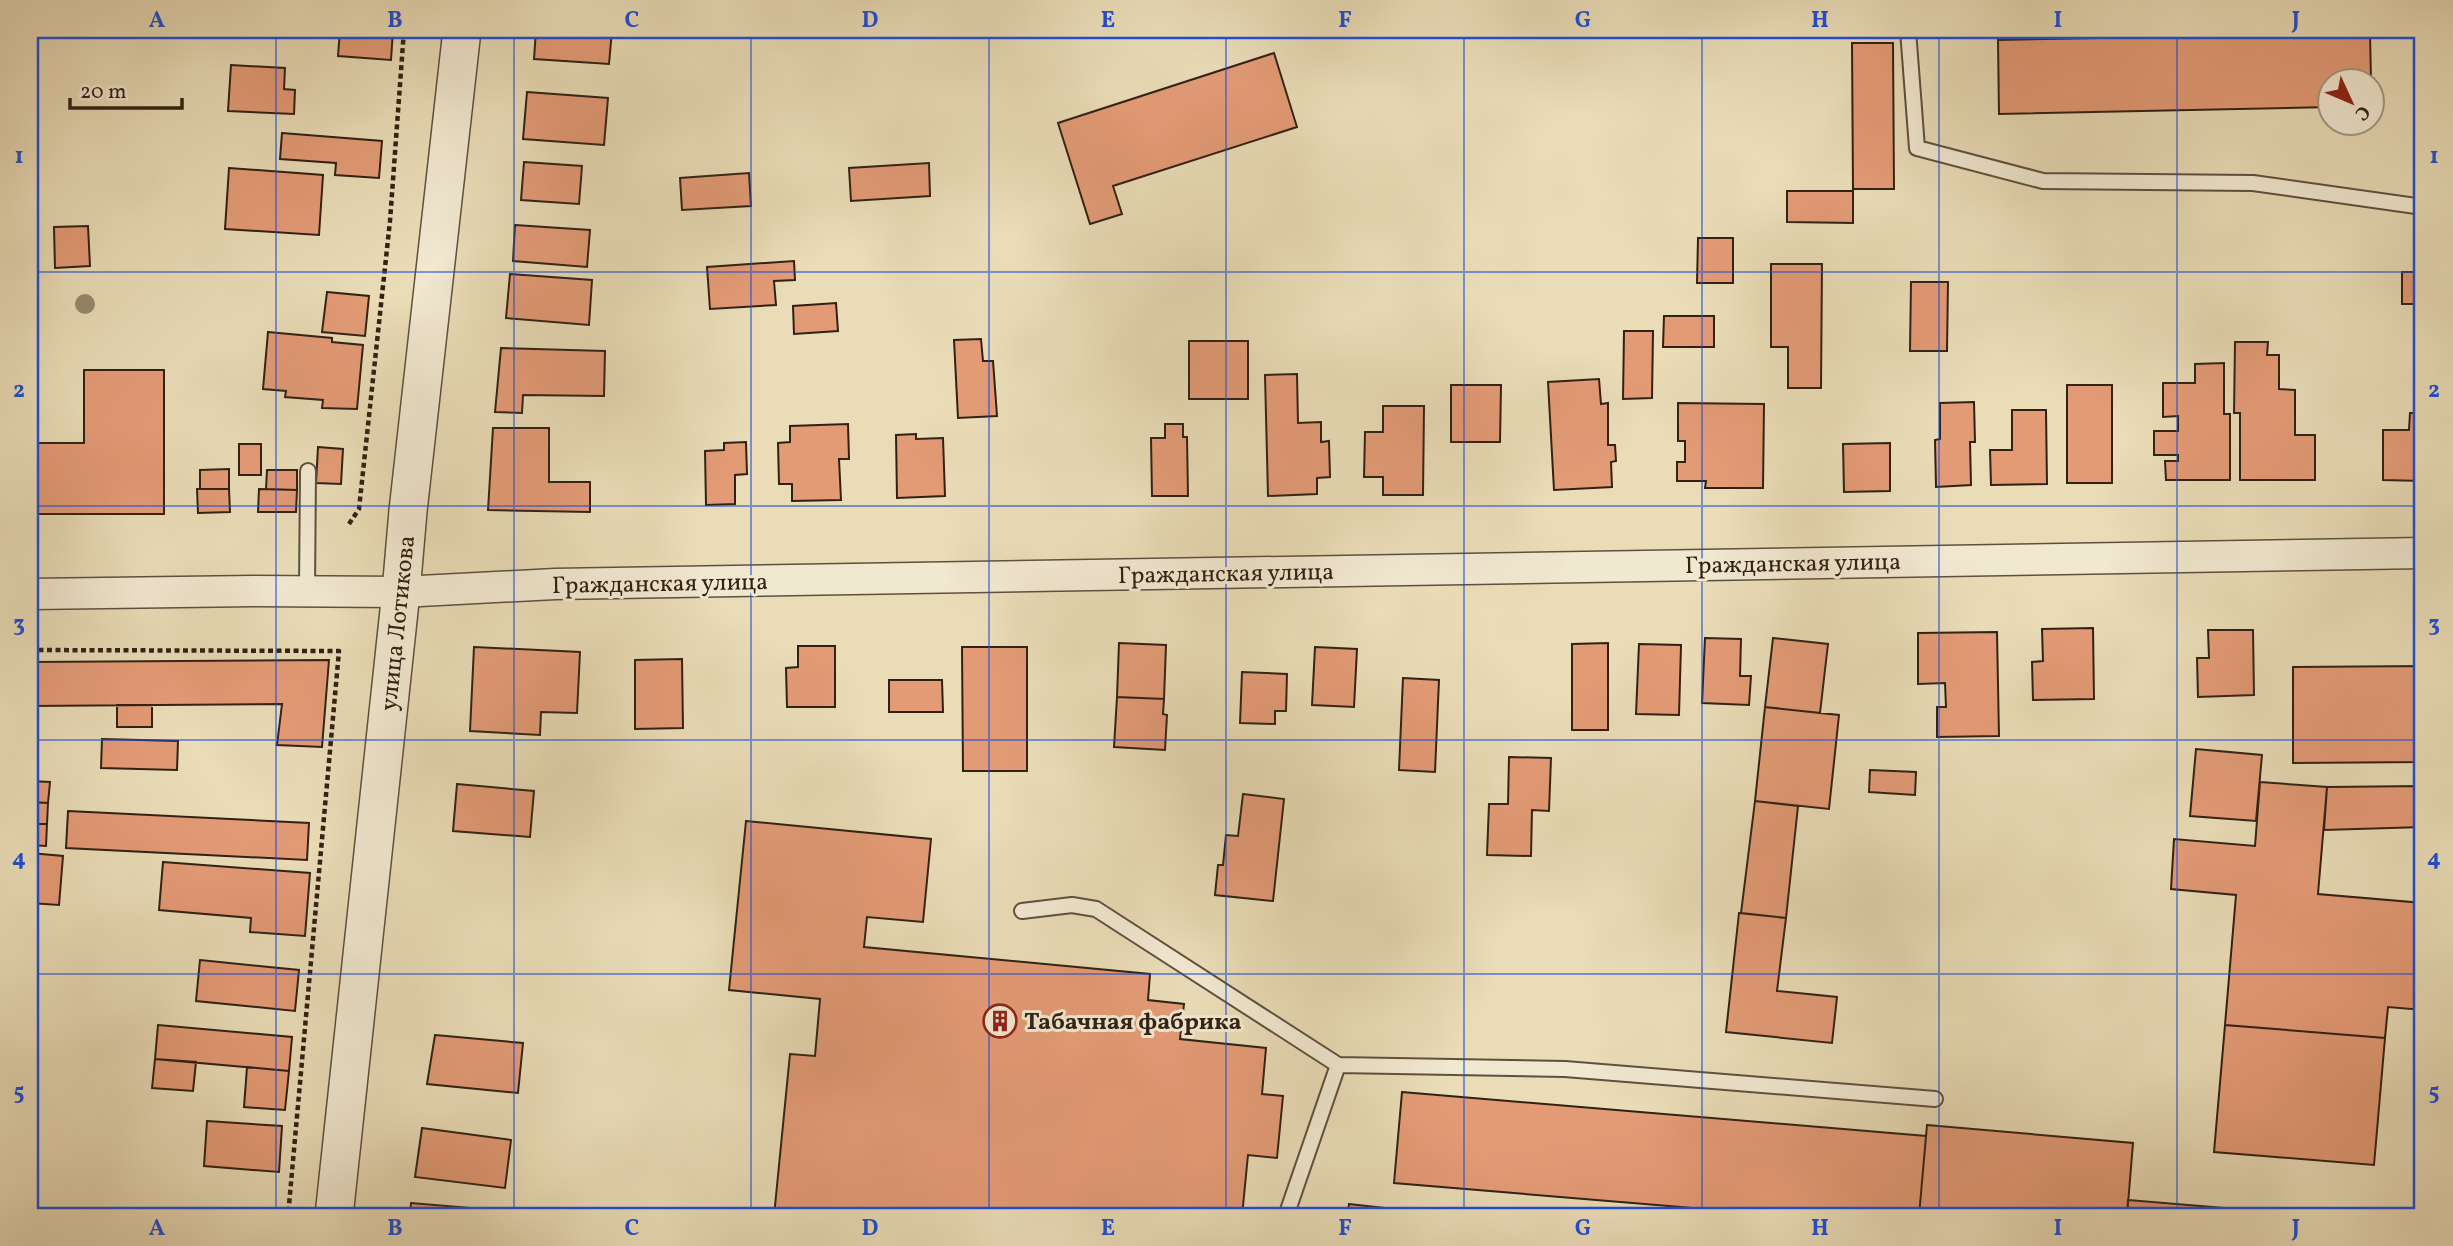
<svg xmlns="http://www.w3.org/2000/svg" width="2453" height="1246" viewBox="0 0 2453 1246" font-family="Vollkorn,serif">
	<rect width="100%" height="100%" fill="#e9dcb7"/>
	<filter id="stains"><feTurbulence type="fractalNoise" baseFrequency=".00286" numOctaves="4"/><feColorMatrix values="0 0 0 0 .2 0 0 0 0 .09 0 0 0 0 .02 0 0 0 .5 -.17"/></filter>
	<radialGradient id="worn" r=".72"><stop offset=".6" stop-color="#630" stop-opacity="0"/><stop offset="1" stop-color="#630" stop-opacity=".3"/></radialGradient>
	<path fill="#e39b76" stroke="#312115" stroke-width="2" d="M340,30h53l-2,30 -53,-4z
		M536,30h76l-3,34 -75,-5z
		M2370,33l1,47h-41v27l-331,7 -1,-74z
		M1852,43h41l1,146h-41z
		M1274,53l23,74 -184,59 9,28 -32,10 -32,-101z
		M231,65l54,3 -1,21 11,1 -1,24 -66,-3z
		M527,92l81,6 -4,47 -81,-6z
		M282,133l100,8 -3,37 -44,-3 1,-12 -56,-4z
		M524,162l58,4 -3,38 -58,-4z
		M929,163l1,33 -79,5 -2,-33z
		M229,168l94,7 -4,60 -94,-6z
		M749,173l2,33 -69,4 -2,-32z
		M1787,191h66v32l-66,-1z
		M515,225l75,5 -3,37 -74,-6z
		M88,226l2,40 -35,2 -1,-41z
		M1698,238h35v45h-36z
		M794,261l1,19 -21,1 2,24 -66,4 -3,-42z
		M1771,264h51l-1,124h-33v-41h-17z
		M2402,272h21v54h-2l1,-22h-20z
		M510,274l82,6 -3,45 -83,-7z
		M1911,282h37l-1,69h-37z
		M327,292l42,4 -4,40 -43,-4z
		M836,303l2,28 -44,3 -1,-28z
		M1664,316h50v31h-51z
		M1624,331h29l-1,67 -29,1z
		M268,332l64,6v4l31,3 -6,64 -35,-1 1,-8 -38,-3 1,-6 -23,-2z
		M981,339l2,22h10l4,55 -39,2 -4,-78z
		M1189,341h59v58h-59z
		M2235,342h33l-1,13h12v34l16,1v45h20v45h-75v-67h-6z
		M501,348l104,3 -1,45 -81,-1 -1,18 -27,-1z
		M2224,363v51h6v66h-64l-1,-19h13v-6h-24v-24h24v-15l-15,1v-34h32v-19z
		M84,370h80v144h-134v-71h54z
		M1297,374l1,49 23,-1v20l8,-1 1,36 -13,1v16l-49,2 -3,-121z
		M1599,379l2,25 7,-1v42h7l1,16 -5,1 1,25 -58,3 -6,-108z
		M1451,385h50l-1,57h-49z
		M2067,385h45v98h-45z
		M1974,402l1,40h-5l1,43 -35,2 -1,-47 5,-1v-36z
		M1678,403l86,1 -1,84h-58l1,-7h-29v-19h8v-21h-7z
		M1383,406h41l-1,89h-40v-18h-19l1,-45h18z
		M2012,410h34l1,74 -56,1 -1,-35h22z
		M2410,413h13v68l-40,-1v-50h26z
		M848,424l1,35h-10l2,41 -49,1v-17h-13l-1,-41 12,-1v-16z
		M1165,424h18v13h4l1,59h-36l-1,-58h14z
		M493,428h56v54h41v30l-102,-2z
		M916,434v5l27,-1 2,58 -48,2 -1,-63z
		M746,442l1,32 -12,1v29l-29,1 -1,-54 19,-1v-7z
		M1890,443v48l-46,1 -1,-48z
		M239,444h22v31h-22z
		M318,447l25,2 -2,35 -25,-1z
		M229,469v20h-29v-19z
		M267,470h30v20l-31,-1z
		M197,489h32l1,23 -32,1z
		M259,489l38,1 -1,22h-38z
		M2093,628l1,71 -61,1 -1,-38 11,-1 -1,-32z
		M2208,630h45l1,65 -56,2 -1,-39h12z
		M1997,632l2,104 -62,1v-30h9l-1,-24 -27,1v-51z
		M1705,638l36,1 -1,37h11l-2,29 -47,-2z
		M1773,638l55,6 -8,69 -55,-6z
		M1119,643l47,2 -2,54 -47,-2z
		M1608,643v87h-36v-86z
		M1639,644l42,1 -2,70 -43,-1z
		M798,646h37v61h-48l-1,-39 12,-1z
		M474,647l106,5 -3,61 -36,-1 -1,23 -70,-4z
		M962,647h65v124h-64z
		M1315,647l42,2 -3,58 -42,-2z
		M682,659l1,69 -48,1v-69z
		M329,660l-7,87 -45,-2 5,-41 -252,2v-44z
		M2423,666v96l-130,1v-96z
		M1242,672l45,2 -1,37h-11v13l-35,-1z
		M1403,678l36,2 -4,92 -36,-2z
		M889,680h53l1,32h-54z
		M1117,697l47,2 -1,15 4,1 -2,35 -51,-3z
		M117,705h35v22h-35z
		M1765,707l74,8 -10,94 -74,-8z
		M102,739l76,2 -1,29 -76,-2z
		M2196,749l66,6 -6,66 -66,-5z
		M1509,757l42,1 -2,53 -17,-1 -1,46 -44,-1 2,-51h19z
		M1870,770l46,2 -1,23 -46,-3z
		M30,781l20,1 -2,21 -18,-1z
		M2260,782l67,5 -9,107 105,9v107l-35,-3 -3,31 -160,-13 11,-130 -65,-6 3,-50 81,7z
		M457,784l77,7 -4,46 -77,-6z
		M2423,786v41l-99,3 3,-43z
		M1243,794l41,5 -11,102 -58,-6 3,-30h5l3,-30 12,1z
		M1755,801l43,5 -12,112 -45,-5z
		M30,802l18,1 -1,21h-17z
		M68,811l241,12 -2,37 -241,-12z
		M746,821l185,18 -8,83 -56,-5 -3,30 286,27 -2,26 36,4 -4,35 86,9 -4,46 21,2 -6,62 -29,-3 -6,61h-468l16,-162 25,2 5,-57 -91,-9z
		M30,824h17l-1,22 -16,-1z
		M30,853l33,3 -4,49 -29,-2z
		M163,862l147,11 -5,63 -55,-4 1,-14 -92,-8z
		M1739,913l47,5 -9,73 60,6 -5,46 -106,-11z
		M200,960l99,10 -4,41 -99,-10z
		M158,1025l134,12 -3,34 -134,-12z
		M2225,1025l160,13 -11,127 -160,-13z
		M435,1035l88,8 -5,50 -91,-9z
		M155,1059l41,3 -3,29 -41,-3z
		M247,1067l42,4 -4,39 -41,-3z
		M1402,1092l524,44 -7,80h-131l-394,-33z
		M207,1121l75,5 -3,46 -75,-6z
		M1927,1125l206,18 -6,73h-208z
		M422,1128l89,12 -6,48 -90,-11z
		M2128,1200l192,16h-193z
		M411,1203l94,8 -1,5h-94z
		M1349,1204l35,4 -1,8h-36z"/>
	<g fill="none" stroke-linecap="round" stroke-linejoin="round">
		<defs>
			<path id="service" d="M1908,30l9,118 126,33 210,2 170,24
				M307,591l1,-120
				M1022,911l50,-6 24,4 242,156 227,4 370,30
				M1286,1216l52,-151"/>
			<path id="minor" d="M30,594l224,-3 147,1 154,-8 1868,-31"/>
			<path id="tertiary" d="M334,1216l67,-624 7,-81 54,-481"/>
		</defs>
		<use href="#service" stroke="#5f503e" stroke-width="18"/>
		<use href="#minor" stroke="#5f503e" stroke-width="33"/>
		<use href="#tertiary" stroke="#5f503e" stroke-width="40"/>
		<path stroke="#312115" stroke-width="4.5" stroke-dasharray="5 3.5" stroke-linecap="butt" d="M349,524l10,-15 31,-288 14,-191
			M30,650l309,1 -51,565"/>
		<use href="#service" stroke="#f1e8d0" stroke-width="14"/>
		<use href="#minor" stroke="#f1e8d0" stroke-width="30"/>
		<use href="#tertiary" stroke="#f1e8d0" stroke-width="37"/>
	</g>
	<circle fill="#968b6e" cx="85" cy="304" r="10"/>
	<path fill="none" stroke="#1d4ed8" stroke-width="2" stroke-opacity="0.55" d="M276,30v1186M514,30v1186M751,30v1186M989,30v1186M1226,30v1186M1464,30v1186M1702,30v1186M1939,30v1186M2177,30v1186M30,272h2393M30,506h2393M30,740h2393M30,974h2393"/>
	<defs>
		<symbol id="building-ring" viewBox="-11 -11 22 22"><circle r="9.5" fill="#f1e8d0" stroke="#8f2418" stroke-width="1.5"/><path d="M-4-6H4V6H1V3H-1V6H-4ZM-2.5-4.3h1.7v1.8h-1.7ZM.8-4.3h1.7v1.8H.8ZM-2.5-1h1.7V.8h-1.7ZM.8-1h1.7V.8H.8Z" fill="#8f2418"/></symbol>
	</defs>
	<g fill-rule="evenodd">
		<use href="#building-ring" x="981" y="1002" width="38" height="38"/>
	</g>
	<g text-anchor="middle" stroke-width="6" stroke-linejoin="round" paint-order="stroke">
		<g font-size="24" fill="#312115" stroke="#f1e8d0">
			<text transform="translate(1793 563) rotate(-1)" y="8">Гражданская улица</text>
			<text transform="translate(1226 573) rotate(-1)" y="8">Гражданская улица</text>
			<text transform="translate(660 583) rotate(-1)" y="8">Гражданская улица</text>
			<text transform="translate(397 623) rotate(-84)" y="8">улица Лотикова</text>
		</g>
		<g font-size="24" font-weight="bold" fill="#312115" stroke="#f1e8d0" text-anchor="start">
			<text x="1024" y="1029">Табачная фабрика</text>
		</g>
	</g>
	<rect width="2453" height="1246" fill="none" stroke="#e9dcb7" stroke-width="77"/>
	<g transform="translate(2351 102) rotate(134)"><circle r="33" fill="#f1e8d0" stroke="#a49885" stroke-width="2"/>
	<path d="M0-5L12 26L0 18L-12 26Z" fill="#8f2418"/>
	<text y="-10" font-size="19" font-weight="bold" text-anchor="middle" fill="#312115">С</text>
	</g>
	<path d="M70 98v10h112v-10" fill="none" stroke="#312115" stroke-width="3.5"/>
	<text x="80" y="98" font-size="21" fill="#312115" stroke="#f1e8d0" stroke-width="5" paint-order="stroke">20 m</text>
	<rect x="38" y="38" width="2376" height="1170" fill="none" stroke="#1d4ed8" stroke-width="2.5"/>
	<g font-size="23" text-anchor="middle" font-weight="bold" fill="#1d4ed8">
		<text x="157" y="27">A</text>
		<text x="395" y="27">B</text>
		<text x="632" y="27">C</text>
		<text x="870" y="27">D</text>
		<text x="1108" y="27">E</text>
		<text x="1345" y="27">F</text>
		<text x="1583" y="27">G</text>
		<text x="1820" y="27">H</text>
		<text x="2058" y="27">I</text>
		<text x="2296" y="27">J</text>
		<text x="19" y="163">1</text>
		<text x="2434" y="163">1</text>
		<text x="19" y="397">2</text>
		<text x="2434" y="397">2</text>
		<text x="19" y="631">3</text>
		<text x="2434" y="631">3</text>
		<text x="19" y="865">4</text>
		<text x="2434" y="865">4</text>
		<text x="19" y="1099">5</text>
		<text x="2434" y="1099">5</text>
		<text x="157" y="1235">A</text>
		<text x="395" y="1235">B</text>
		<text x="632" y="1235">C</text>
		<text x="870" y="1235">D</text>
		<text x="1108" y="1235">E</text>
		<text x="1345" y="1235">F</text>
		<text x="1583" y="1235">G</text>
		<text x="1820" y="1235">H</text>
		<text x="2058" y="1235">I</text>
		<text x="2296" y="1235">J</text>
	</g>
	<rect width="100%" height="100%" filter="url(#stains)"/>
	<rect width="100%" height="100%" fill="url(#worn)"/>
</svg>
